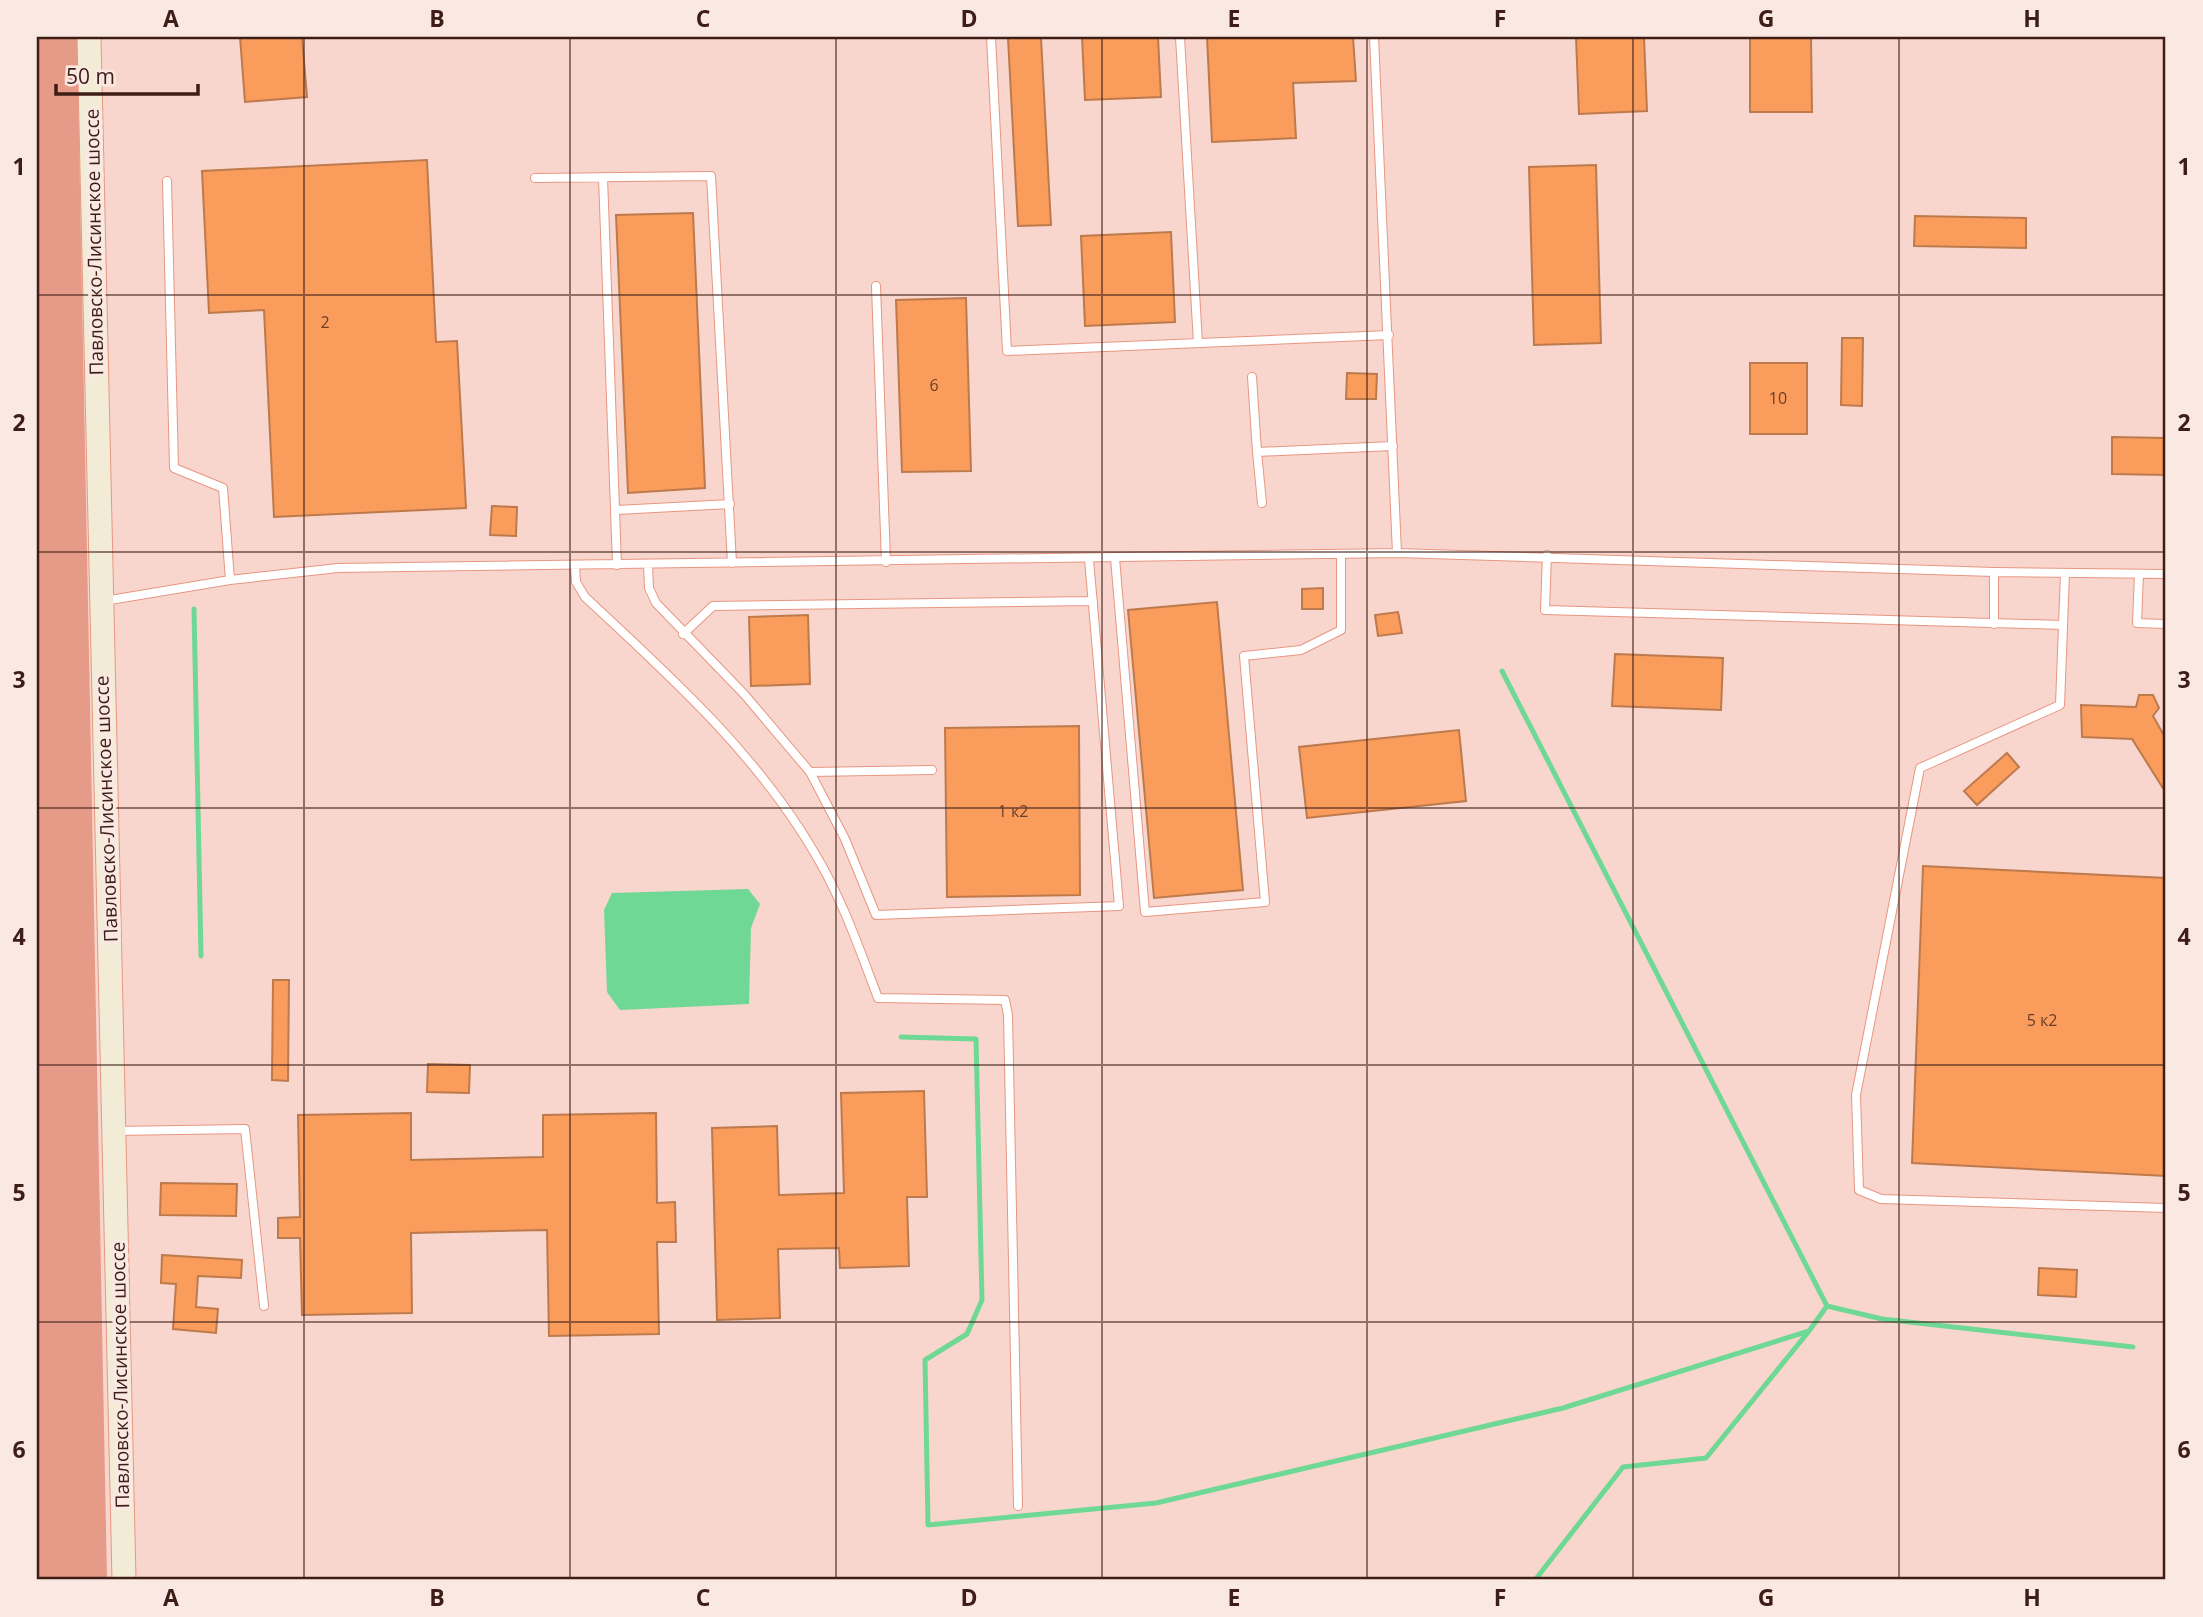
<svg xmlns="http://www.w3.org/2000/svg" width="2203" height="1617" viewBox="0 0 2203 1617" font-family="'Open Sans',sans-serif">
	<rect width="100%" height="100%" fill="#f9d6cd"/>
	<path fill="#e69b89" d="M37,37h40l30,1543h-70z"/>
	<path fill="#6fd895" d="M748,889l12,15 -9,24 -2,76 -129,6 -13,-18 -3,-82 8,-17z"/>
	<g fill="none" stroke-linecap="round" stroke-linejoin="round">
		<path stroke="#6fd895" stroke-width="5" d="M194,609l7,347
			M901,1037l75,2 6,261 -15,34 -42,26 3,165 228,-22 407,-95 246,-77 18,-25 -325,-635
			M1827,1306l55,13 251,28
			M1535,1580l88,-113 83,-9 103,-127"/>
	</g>
	<path fill="#f99c5c" stroke="#bd7a4d" stroke-width="2" d="M240,37h62l5,60 -62,5z
		M1082,37h76l3,60 -76,3z
		M1207,37h146l3,44 -63,2 3,55 -84,4z
		M1576,37h68l3,74 -68,3z
		M1750,37h61l1,75h-62z
		M1008,38h33l10,187 -33,1z
		M427,160l9,182 21,-1 9,167 -192,9 -10,-207 -55,3 -7,-142z
		M1596,165l5,178 -67,2 -5,-178z
		M693,213l12,275 -77,5 -12,-278z
		M1915,216l111,2v30l-112,-2z
		M1171,232l4,90 -90,4 -4,-90z
		M966,298l5,173 -69,1 -6,-172z
		M1842,338h21l-1,68 -21,-1z
		M1750,363h57v71h-57z
		M1347,373l30,1 -1,25h-30z
		M2112,437l54,1v37l-54,-1z
		M492,506l25,1 -1,29 -26,-1z
		M1323,588v21h-21v-20z
		M1217,602l26,288 -89,8 -26,-288z
		M1398,612l4,21 -24,3 -3,-21z
		M808,615l2,69 -59,2 -2,-69z
		M1615,654l108,4 -2,52 -109,-4z
		M2139,695h14l6,13 -6,8 13,23v54l-34,-54 -50,-2 -1,-32 55,2z
		M1079,726l1,169 -133,2 -2,-169z
		M1459,730l7,71 -159,17 -8,-71z
		M2007,753l12,14 -42,38 -13,-14z
		M1923,866l243,12v298l-254,-13z
		M273,980h16l-1,101 -16,-1z
		M428,1064l42,1 -1,28 -42,-1z
		M924,1091l3,106h-20l2,69 -69,2 -1,-20 -61,1 2,69 -63,2 -5,-192 65,-2 2,69 65,-2 -3,-100z
		M411,1113v47l132,-3v-42l113,-2 1,90 18,-1 1,40h-19l2,92 -110,2 -2,-106 -136,3 1,80 -110,2 -2,-77h-22v-20l22,-1 -2,-102z
		M161,1183l76,1 -1,32 -76,-1z
		M162,1255l80,5 -1,18 -43,-2 -2,31 22,2 -2,24 -43,-4 3,-45 -15,-1z
		M2039,1268l38,2 -1,27 -38,-2z"/>
	<g fill="none" stroke-linecap="round" stroke-linejoin="round">
		<defs>
			<path id="lane" d="M991,37l16,314 382,-16
				M1180,37l18,306
				M1374,37l23,516
				M603,177l14,388
				M535,178l176,-2 21,387
				M167,181l7,287 49,20 7,92
				M876,286l10,276
				M1252,377l5,75
				M1262,503l-5,-51 136,-6
				M617,510l113,-6
				M1547,555l-2,55 518,15
				M1115,558l30,354 120,-10 -21,-246 57,-6 40,-20v-74
				M648,565l1,23 7,15 88,91 66,78 35,67 31,76 243,-9 -30,-347
				M575,566l1,16 9,15c83,77 171,156 229,255 28,46 45,96 64,146l127,2 3,15 10,491
				M1994,572v52
				M2065,573l-5,132 -140,63 -64,327 3,95 22,9 285,9
				M2139,574l-2,49 29,1
				M104,601l126,-21 108,-12 1059,-15 597,19 172,2
				M683,634l30,-28 380,-5
				M810,772l122,-2
				M115,1131l130,-2 19,177"/>
			<path id="secondary" d="M89,37l35,1543"/>
		</defs>
		<use href="#lane" stroke="#e79682" stroke-width="10"/>
		<use href="#secondary" stroke="#e79682" stroke-width="25"/>
		<use href="#lane" stroke="#fff" stroke-width="8"/>
		<use href="#secondary" stroke="#f2ecd7" stroke-width="23"/>
	</g>
	<path fill="none" stroke="#3d1d16" stroke-width="2" stroke-opacity="0.55" d="M304,37v1543M570,37v1543M836,37v1543M1102,37v1543M1367,37v1543M1633,37v1543M1899,37v1543M37,295h2129M37,552h2129M37,808h2129M37,1065h2129M37,1322h2129"/>
	<g text-anchor="middle" stroke-width="7" stroke-linejoin="round" paint-order="stroke">
		<g font-size="16" fill="#6c3d28">
			<text x="325" y="328">2</text>
			<text x="934" y="391">6</text>
			<text x="1778" y="404">10</text>
			<text x="1013" y="817">1 к2</text>
			<text x="2042" y="1026">5 к2</text>
		</g>
		<g font-size="19" fill="#3d1d16" stroke="#fae8e3">
			<text transform="translate(94 242) rotate(-91)" y="7">Павловско-Лисинское шоссе</text>
			<text transform="translate(106 809) rotate(-92)" y="7">Павловско-Лисинское шоссе</text>
			<text transform="translate(120 1375) rotate(-91)" y="7">Павловско-Лисинское шоссе</text>
		</g>
	</g>
	<rect width="2203" height="1617" fill="none" stroke="#fae8e3" stroke-width="77"/>
	<path d="M56 84v10h142v-10" fill="none" stroke="#3d1d16" stroke-width="3.5"/>
	<text x="66" y="84" font-size="21" fill="#3d1d16" stroke="#fae8e3" stroke-width="5" paint-order="stroke">50 m</text>
	<rect x="38" y="38" width="2126" height="1540" fill="none" stroke="#3d1d16" stroke-width="2.5"/>
	<g font-size="23" text-anchor="middle" font-weight="bold" fill="#3d1d16">
		<text x="171" y="27">A</text>
		<text x="437" y="27">B</text>
		<text x="703" y="27">C</text>
		<text x="969" y="27">D</text>
		<text x="1234" y="27">E</text>
		<text x="1500" y="27">F</text>
		<text x="1766" y="27">G</text>
		<text x="2032" y="27">H</text>
		<text x="19" y="175">1</text>
		<text x="2184" y="175">1</text>
		<text x="19" y="431">2</text>
		<text x="2184" y="431">2</text>
		<text x="19" y="688">3</text>
		<text x="2184" y="688">3</text>
		<text x="19" y="945">4</text>
		<text x="2184" y="945">4</text>
		<text x="19" y="1201">5</text>
		<text x="2184" y="1201">5</text>
		<text x="19" y="1458">6</text>
		<text x="2184" y="1458">6</text>
		<text x="171" y="1606">A</text>
		<text x="437" y="1606">B</text>
		<text x="703" y="1606">C</text>
		<text x="969" y="1606">D</text>
		<text x="1234" y="1606">E</text>
		<text x="1500" y="1606">F</text>
		<text x="1766" y="1606">G</text>
		<text x="2032" y="1606">H</text>
	</g>
</svg>
